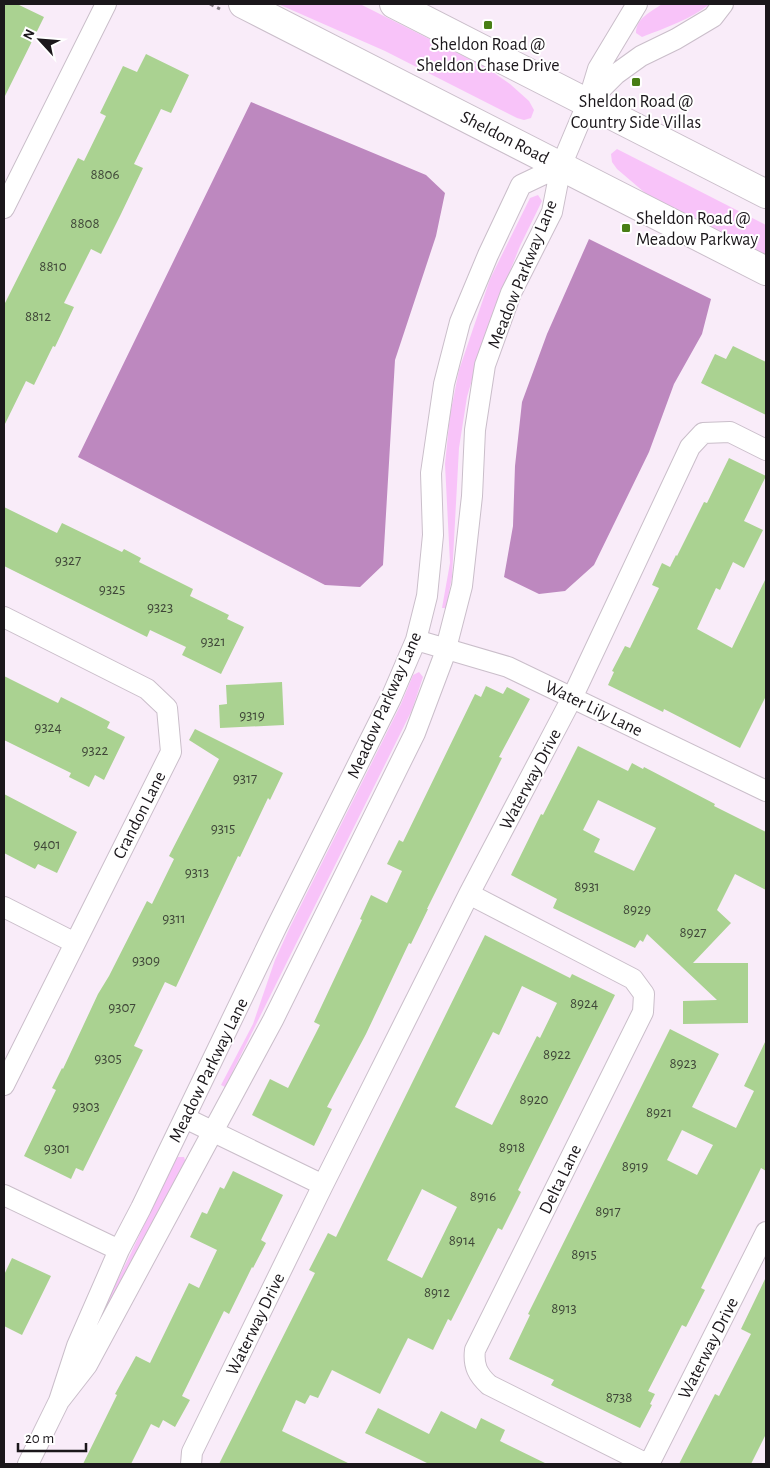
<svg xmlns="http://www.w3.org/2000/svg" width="770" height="1468" viewBox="0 0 770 1468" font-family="'Alegreya Sans',sans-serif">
	<rect width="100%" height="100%" fill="#f9ecf9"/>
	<path fill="#f8c3f9" d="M278,4h82l127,64 23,16 19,17 5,9 -3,8 -7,2 -7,-2 -132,-67z
		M662,4h48c-19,15 -45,24 -68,33l-6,-4c0,-15 15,-21 26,-29z
		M617,149l149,76v33l-115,-60 -34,-29 -5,-7 -1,-8z
		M538,195l4,6 -22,45 -17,43 -21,56 -15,52 -8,51 -7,129 -6,31h-4l8,-45 -5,-99 5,-49 9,-45 31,-91 40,-81z
		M419,672l4,5 -11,33 -187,377 -4,-2 32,-61 22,-64 15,-33 111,-223 12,-29z
		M178,1157h6l2,6 -2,8 -103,183 50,-101 43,-93z"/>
	<path fill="#bd88bf" d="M251,102l175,73 19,18 -9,43 -41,124 -12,205 -23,22 -35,-2 -247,-128z
		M589,239l122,60 -9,35 -28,50 -25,68 -55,113 -29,26 -26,3 -35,-17 9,-51 2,-60 7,-64 25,-68z"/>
	<path fill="#aad291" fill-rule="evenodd" d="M4,4h13l27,13 -40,81z
		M146,54l43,21 -18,38 -10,-4 -27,55 9,4 -23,48 -19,38 -10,-5 -27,54 10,4 -19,40 -2,-1 -19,39 -8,-4 -22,45v-121l74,-147 6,3 22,-45 -6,-3 23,-47 14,6z
		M733,346l33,16v53l-65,-32 14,-29 11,5z
		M729,458l37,18 -22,45 19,9 -19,38 -11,-6 -13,28 -4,-2 -19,41 35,19 34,-70v118l-26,52 -76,-39 -1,3 -55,-27 6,-13 -2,-1 13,-25 5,2 29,-60 -7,-3 10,-22 8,4 6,-12 1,1 27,-54 3,1z
		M4,507l53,26 5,-10 60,29 2,-3 17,9 -2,4 54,27 -3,7 39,19 -2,4 17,8 -23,47 -39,-19 4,-8 -36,-17 -3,7 -143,-71z
		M4,676l54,27 3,-6 20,10 29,15 -3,6 18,9 -21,43 -9,-5 -6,12 -20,-10 2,-4 -67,-33z
		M282,682l2,43 -64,3 -1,-23 8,-1 -1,-19z
		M486,686l17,8 4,-7 23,12 -31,58 3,1 -75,151h1l-17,35 -2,-1 -43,91 -39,73 5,2 -18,37 -62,-31 18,-36 18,9 32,-63 -6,-3 48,-102 -2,-1 11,-24 16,8 15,-32 -15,-7 12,-24 4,2 72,-148 6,3z
		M195,729l88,44 -13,27 -2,-2 -28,59 -2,-1 -62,131 -11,-5 -31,64 9,4 -60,121 -7,-3 -5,11 -47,-23 32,-66 -4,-2 10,-20 1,1 35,-75 11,-18 38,-75 5,3 22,-45 -5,-3 50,-97 -30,-19z
		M578,746l50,25 4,-8 11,6 1,-2 71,37 -1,2 52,26v58l-31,-16 -18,36 14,13 -38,40h55v60l-65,1v-23l34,-1 -70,-66 -4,8 -3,-2 -5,8 -82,-40 4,-9 -46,-24 30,-61 2,1zM598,800l58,28 -22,43 -40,-19 6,-13 -17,-9z
		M4,794l73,38 -20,41 -19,-9 -3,5 -31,-16z
		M485,935l85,43 2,-4 43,21 -97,195 3,2 -19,38 -4,-2 -47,93 -3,-2 -15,31 -25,-12 -28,56 -48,-24 -14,28 -8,-3 -5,9 -9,-4 -14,31 68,33h-131l96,-191 -6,-3 19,-37 8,4zM522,986l35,17 -17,35 -3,-2 -45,89 -37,-18 38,-75 6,3zM422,1189l35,18 -35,71 -35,-18z
		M670,1029l49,25 -27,53 44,21 18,-37 -10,-5 22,-46v131l-5,-3 -60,120 4,2 -19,37 -4,-2 -34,66 7,3 -5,10 2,1 -12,23 -89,-43 3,-5 -45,-21 21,-44 -2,-1zM682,1130l31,15 -16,30 -30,-15z
		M233,1171l50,24 -22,45 5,3 -13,25 -1,-1 -23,47 -5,-3 -42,85 8,4 -15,27 -12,-7 -4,8 -8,-4 -20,40h-48l34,-69 -2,-1 21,-38 14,7 39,-80 10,5 18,-38 -27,-13 12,-25 5,2 13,-27 4,2z
		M12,1258l39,18 -29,59 -18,-9v-51z
		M766,1277v157l-15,30h-72l36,-70 4,2 32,-62 -10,-5z
		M378,1408l51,26 12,-23 35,18 5,-11 24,12 -5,11 47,23h-118l-64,-31z"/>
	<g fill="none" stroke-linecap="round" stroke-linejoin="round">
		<defs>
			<path id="street" d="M591,99l25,-25 25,-18 35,-17 37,-22 10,-13
				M4,208l102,-204
				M4,617l143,72 20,19 4,44 -167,333
				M416,640l92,27 258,124
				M469,894l164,85 11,15 -1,18 -168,338c-2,16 3,25 14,35l158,79
				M4,907l71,36
				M185,1118l138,67
				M4,1195l115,55
				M59,1401l28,-36 186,-345 142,-287 29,-77 18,-70 10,-90 3,-66 10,-65 26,-72 41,-81 9,-46 27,-64 10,-33 39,-65
				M28,1464l31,-63 18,-55 42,-96 22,-42 135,-280 115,-230 25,-58 11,-44 6,-61 -2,-62 13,-89 16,-62 28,-67 33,-70 40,-19
				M191,1464l1,-12 131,-267 146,-291 103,-196 118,-251 13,-14 27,-1 36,18
				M649,1464l117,-232"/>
			<path id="secondary" d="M243,4l523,267
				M394,4l372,190"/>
		</defs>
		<use href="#street" stroke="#cabeca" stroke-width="22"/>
		<use href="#secondary" stroke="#cabeca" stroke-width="30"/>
		<path stroke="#857d85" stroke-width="3" stroke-dasharray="4 4" stroke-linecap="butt" d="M210,4l10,5"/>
		<use href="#street" stroke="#fff" stroke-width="20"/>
		<use href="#secondary" stroke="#fff" stroke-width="28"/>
	</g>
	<g fill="#487e15" stroke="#fff" stroke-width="2">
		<rect x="483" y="20" width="10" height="10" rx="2.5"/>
		<rect x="631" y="77" width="10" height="10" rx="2.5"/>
		<rect x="621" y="223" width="10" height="10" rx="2.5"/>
	</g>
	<g text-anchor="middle" stroke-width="4" stroke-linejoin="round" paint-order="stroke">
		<g font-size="15" fill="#3f4638">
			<text x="105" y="179">8806</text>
			<text x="85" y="228">8808</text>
			<text x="53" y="271">8810</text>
			<text x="38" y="321">8812</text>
			<text x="68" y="565">9327</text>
			<text x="112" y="594">9325</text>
			<text x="160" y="612">9323</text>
			<text x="213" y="646">9321</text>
			<text x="252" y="720">9319</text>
			<text x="48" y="732">9324</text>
			<text x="95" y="755">9322</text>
			<text x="245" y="783">9317</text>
			<text x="223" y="833">9315</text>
			<text x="47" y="849">9401</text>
			<text x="197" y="877">9313</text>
			<text x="587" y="891">8931</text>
			<text x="637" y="914">8929</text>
			<text x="174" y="923">9311</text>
			<text x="693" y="937">8927</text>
			<text x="146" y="965">9309</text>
			<text x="584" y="1008">8924</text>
			<text x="122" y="1012">9307</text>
			<text x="557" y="1059">8922</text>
			<text x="108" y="1063">9305</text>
			<text x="683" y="1068">8923</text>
			<text x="534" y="1104">8920</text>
			<text x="86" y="1111">9303</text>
			<text x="659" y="1117">8921</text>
			<text x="512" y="1152">8918</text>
			<text x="57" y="1153">9301</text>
			<text x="635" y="1171">8919</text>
			<text x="483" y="1201">8916</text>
			<text x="608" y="1216">8917</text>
			<text x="462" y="1245">8914</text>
			<text x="584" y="1259">8915</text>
			<text x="437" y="1297">8912</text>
			<text x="564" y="1313">8913</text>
			<text x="619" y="1402">8738</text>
		</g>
		<g font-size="18" fill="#1b171b" stroke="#fff">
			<text x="488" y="50">Sheldon Road @<tspan x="488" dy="21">Sheldon Chase Drive</tspan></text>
			<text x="636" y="107">Sheldon Road @<tspan x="636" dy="21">Country Side Villas</tspan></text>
			<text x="636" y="224" text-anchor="start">Sheldon Road @<tspan x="636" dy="21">Meadow Parkway</tspan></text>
		</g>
		<g font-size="18" fill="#1b171b" stroke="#fff">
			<text transform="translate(505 137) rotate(27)" y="6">Sheldon Road</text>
			<text transform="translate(522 274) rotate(-68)" y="6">Meadow Parkway Lane</text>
			<text transform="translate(384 705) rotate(-66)" y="6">Meadow Parkway Lane</text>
			<text transform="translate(594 708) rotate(26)" y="6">Water Lily Lane</text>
			<text transform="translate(530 779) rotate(-62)" y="6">Waterway Drive</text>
			<text transform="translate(139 815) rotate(-63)" y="6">Crandon Lane</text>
			<text transform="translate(208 1070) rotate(-64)" y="6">Meadow Parkway Lane</text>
			<text transform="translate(560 1179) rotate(-64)" y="6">Delta Lane</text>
			<text transform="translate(255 1324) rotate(-64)" y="6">Waterway Drive</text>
			<text transform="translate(708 1348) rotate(-63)" y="6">Waterway Drive</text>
		</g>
	</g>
	<rect width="770" height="1468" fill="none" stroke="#1b171b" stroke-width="10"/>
	<g transform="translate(40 40) rotate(296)" stroke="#ffffff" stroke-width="4" paint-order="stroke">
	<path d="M0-4L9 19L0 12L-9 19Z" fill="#1b171b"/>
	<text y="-8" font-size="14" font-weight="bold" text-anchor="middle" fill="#1b171b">N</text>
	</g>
	<path d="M18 1443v8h68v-8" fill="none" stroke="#1b171b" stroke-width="2.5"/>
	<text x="25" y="1443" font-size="15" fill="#1b171b" stroke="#ffffff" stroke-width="4" paint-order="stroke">20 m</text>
</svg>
